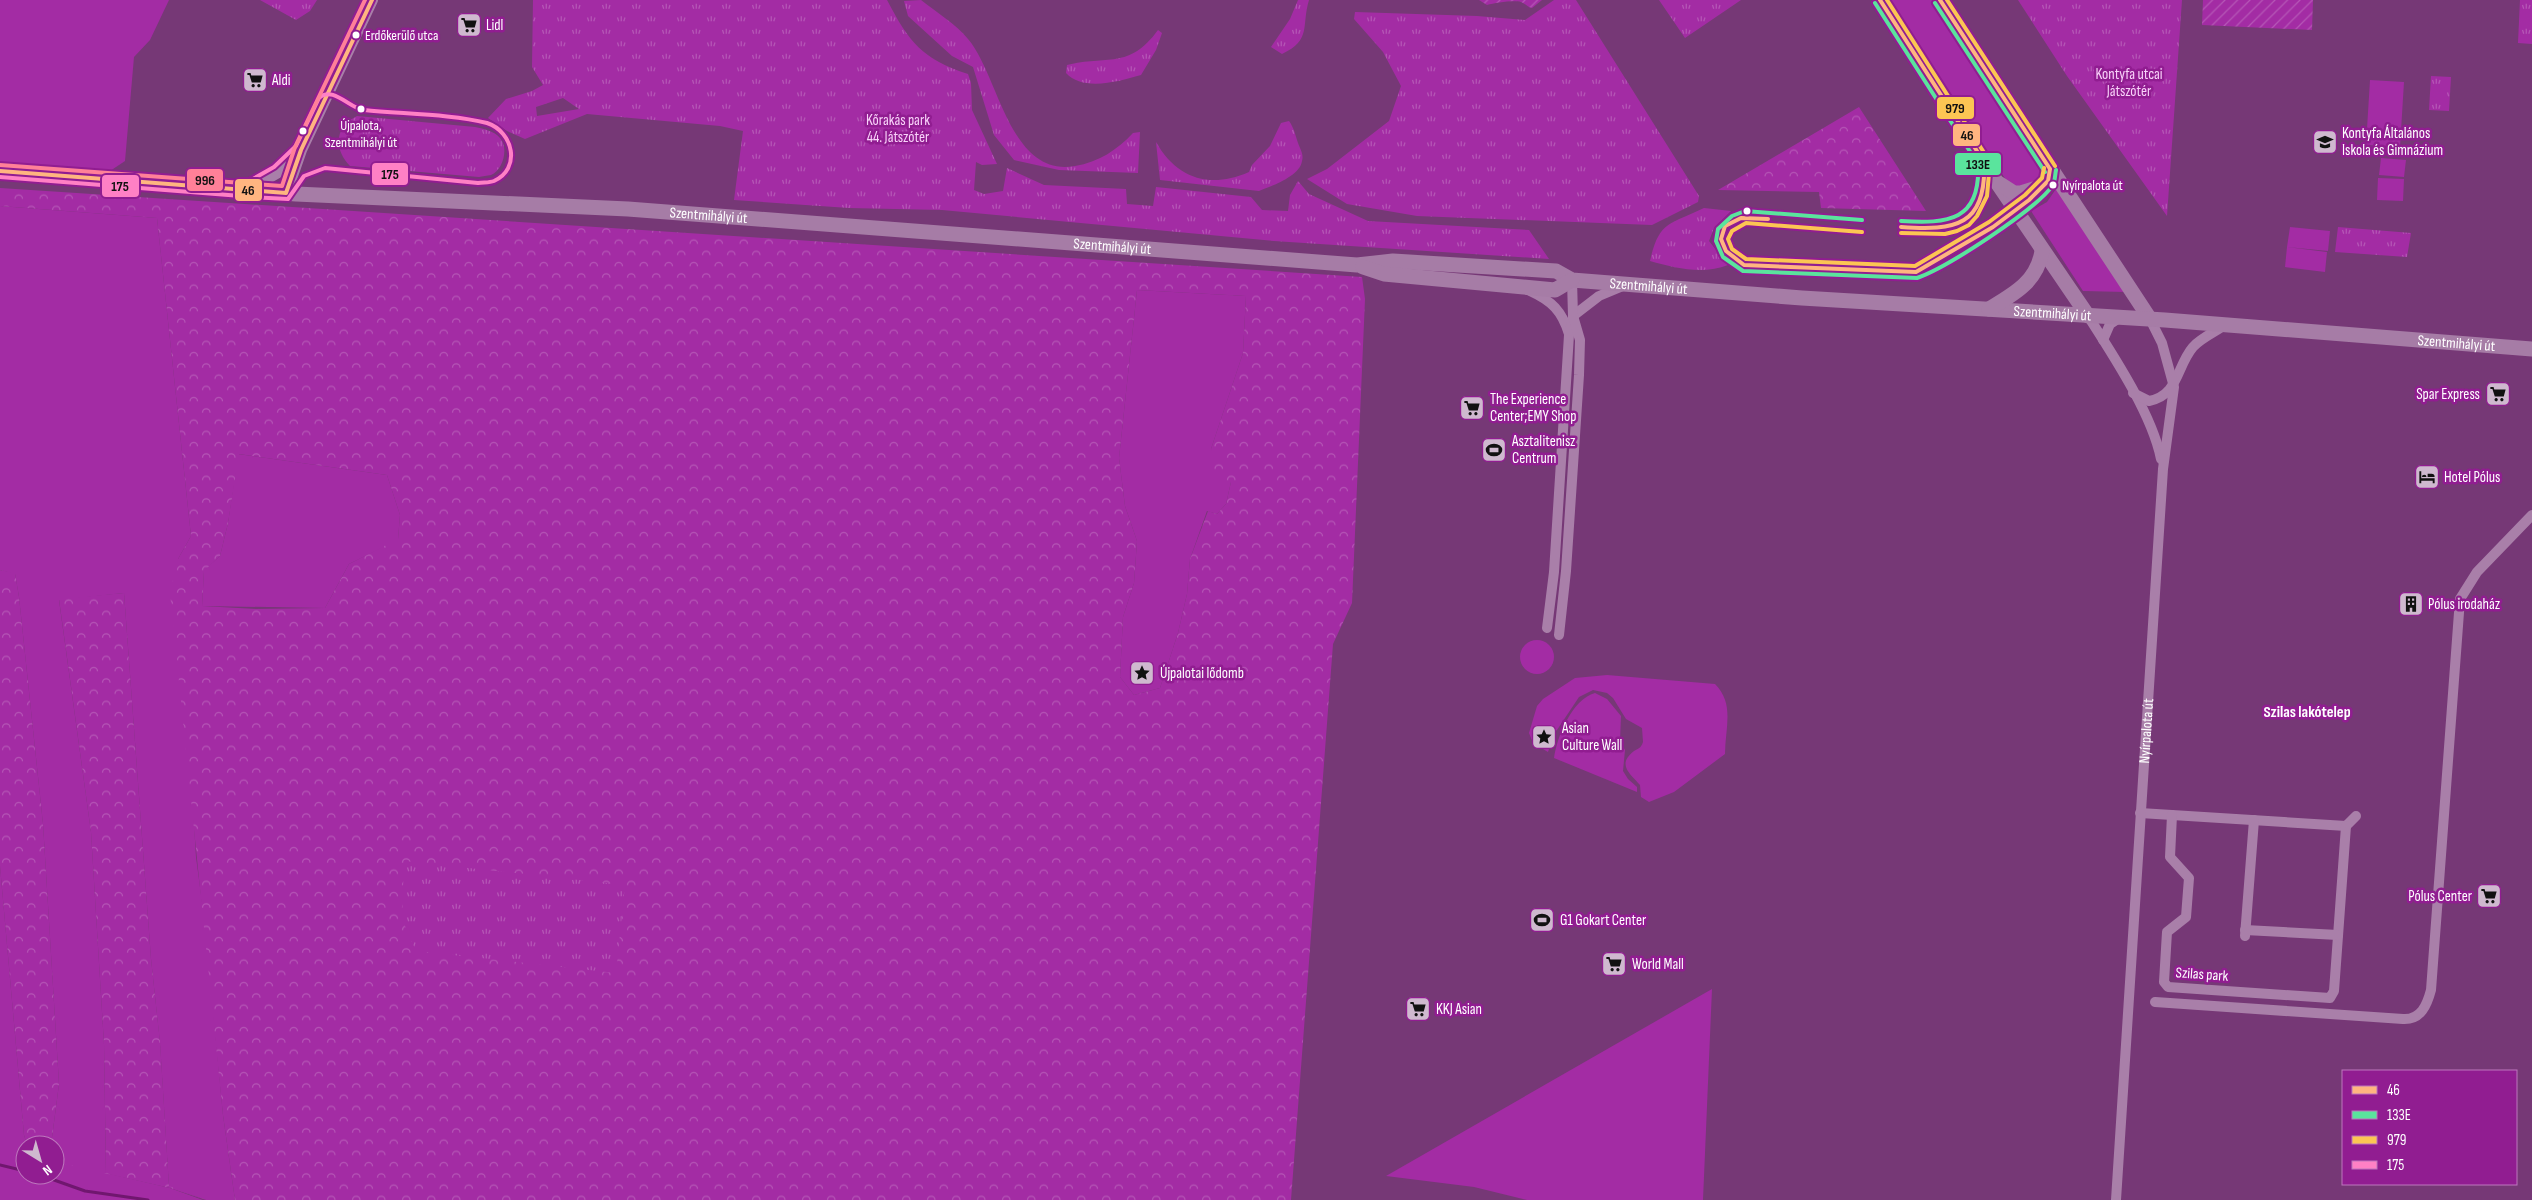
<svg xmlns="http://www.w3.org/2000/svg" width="2532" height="1200" viewBox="0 0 2532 1200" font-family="'Sofia Sans Condensed',sans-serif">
	<defs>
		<pattern id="forest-crowns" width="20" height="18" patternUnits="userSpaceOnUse" patternTransform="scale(1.25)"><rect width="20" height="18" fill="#a32ca4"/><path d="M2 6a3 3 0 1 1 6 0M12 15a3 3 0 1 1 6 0" fill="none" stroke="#b556b6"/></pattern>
		<pattern id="park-tufts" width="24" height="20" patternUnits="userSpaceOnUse" patternTransform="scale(1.25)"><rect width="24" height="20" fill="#a32ca4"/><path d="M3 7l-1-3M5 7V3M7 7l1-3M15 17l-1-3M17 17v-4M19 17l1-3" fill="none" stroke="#b556b6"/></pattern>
		<pattern id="garden-furrows" width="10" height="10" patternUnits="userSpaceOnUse" patternTransform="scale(1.25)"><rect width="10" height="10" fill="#a32ca4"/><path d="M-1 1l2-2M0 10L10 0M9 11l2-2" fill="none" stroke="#b556b6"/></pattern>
	</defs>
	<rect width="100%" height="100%" fill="#763876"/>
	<path fill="#a32ca4" d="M0,0h169l-19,40 -16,17 -9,104 -15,10 -110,-7z
		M1888,0h44l109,168 -1,8 -8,10h-22z
		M2370,80l34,2 -4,65 -34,-2z
		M2381,158l25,2 -2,17 -25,-2z
		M2378,178l26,1 -1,22 -26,-1z
		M2058,186l68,106 -43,-1 -52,-80 16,-9z
		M0,206l157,12 34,318 -13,23 18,298 9,68 18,190 12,85h-29l-37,-13 -9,-144 -9,-84 -27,-366 -65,7 32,232 13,212 2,129 64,15 33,12h-203v-334l24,269 3,10h-2v30h30v-30h-4l8,-61 -16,-260 -24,-227 -4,-23 -15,-4z
		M2290,227l40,4 -2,20 -41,-4z
		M2287,247l40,5 -2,20 -40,-5z
		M1137,290l109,6 -3,57 -32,96 20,33 -5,22 -9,10 -10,-3 -17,48 -3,35 -9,39 -18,55 -26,7 -14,-18 3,-60 11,-34 3,-42 -12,-35 -6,-48z
		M238,454l149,21 13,40 -2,25 -49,24 -24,44 -123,-2 2,-36 16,-14 8,-33z
		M1520 657a17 17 0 1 1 34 0a17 17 0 1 1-34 0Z
		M1607,675l108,9c20,20 10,44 10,70l-51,38 -25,10 -8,-5 -1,-12c-9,-11 -24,-20 -6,-34 5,-3 7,-3 9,-9l-1,-14 -16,-9 -13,-21 -6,-5 -14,-3 -14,7 -22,33 -3,2 -17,-4 -4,7 1,7 15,7 -1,3 -15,-9 -4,-10 8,-27 6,-7 32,-21z
		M1595,693l12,6 14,17 -1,25 5,9 -2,21 5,8 9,8v5l-83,-34c3,-21 18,-59 41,-65z
		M1712,989l-9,211h-176l-53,-13 -88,-11z"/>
	<path fill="url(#forest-crowns)" fill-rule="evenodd" d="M1859,107l67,104 -105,-3 -2,-16 -101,-2z
		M0,188l1362,89 3,22 -13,304 -19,41 -42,556h-1056l-12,-85 -53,-522 8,-34 13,-23 -34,-318 -157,-12zM1137,290l109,6 -3,57 -32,96 5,31 15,2 -5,22 -9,10 -9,-3 -18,48 -3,35 -9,39 -18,55 -26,7 -14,-18 3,-60 11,-34 3,-42 -12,-35 -6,-48zM239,454l148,21 13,40 -2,24 -49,25 -24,44 -69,1 -54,-3 2,-35 16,-15 8,-33z
		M0,570l15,3 4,24 24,227 16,260 -8,61h-24l-3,-10 -24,-269z
		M124,593l27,366 9,83 9,144 37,14 -36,-12 -115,-26 51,11 -2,-129 -13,-212 -32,-233z"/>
	<path fill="url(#park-tufts)" fill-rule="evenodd" d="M260,0h57l-7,11 -14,9z
		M533,0h354c22,42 35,59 81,74l3,9 1,27 25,54 -15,1 -6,-3 -2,28 10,4 19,-3 4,-23 37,17 82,4 1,15 26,2 3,-19 95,10 11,13 26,1 2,-16 8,-14 11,13 59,27 161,9 20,29 -275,-18 -332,-31 -93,-2 -115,-8 9,-69 -23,-5 -133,-12 -62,25 -18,-8 -19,-13 18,-19 26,-8 11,-6 -11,-18zM563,98l16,11 -42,7 -1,-9z
		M921,0c15,12 35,24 47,39 31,36 41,139 107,127 24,-4 42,-16 58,-33l7,-1 -2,41 -79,-3 -45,-10 -20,-25 -21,-68 -21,-11 -44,-40 -4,-15z
		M1298,0h11c-8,26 3,40 -27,54l-11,-7 19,-28z
		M1554,0h22l123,196 -1,6 -46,23 -235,-9 -70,-12 -40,-25 20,-10 62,-48 12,-35 -18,-34 -29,-33 1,-7 122,4 48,4z
		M1659,0h82l-56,38z
		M2018,0h164l-15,216 -100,-140z
		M2520,0h12v44l-14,-1z
		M1158,30l4,3 -6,17 -15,25c-21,6 -58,17 -75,-2l1,-8c40,-10 62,5 91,-35z
		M2431,76l20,1 -2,34 -20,-1z
		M357,116l118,11c9,2 19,4 25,11 9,10 3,32 -9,37 -4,1 -9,1 -12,2l-129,-11c-17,-18 -15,-39 7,-50z
		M1289,121c5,7 6,13 9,22 2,6 6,11 4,18 -2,15 -30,25 -43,30l-99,-11 -4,-38c21,37 54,47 93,30l3,-7 18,-19 11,-23z
		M1704,208l27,3 -17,17 -5,13 19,24c-25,10 -53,3 -78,-4 9,-40 19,-36 54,-53z
		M2338,227l73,6 -4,24 -72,-5z
		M404,861l221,24 -9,88 -200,-22 -14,-32z"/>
	<path fill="url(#garden-furrows)" d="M1479,0h63l-10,8c-5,-1 -6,-4 -11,-6 -8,-2 -26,1 -34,3z
		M2203,0h110l-1,30 -110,-5z"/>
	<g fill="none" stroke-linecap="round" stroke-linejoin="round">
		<path stroke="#70176f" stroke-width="3" d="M0,1165l25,6
			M40,1175l45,16 63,9"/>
		<g stroke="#a97fa9" stroke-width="10">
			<path d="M1530,291c22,10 32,20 39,43"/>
			<path d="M1573,316l26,-20 24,-10"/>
			<path d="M2088,316c25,39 64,98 73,143"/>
			<path d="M2103,340l7,-16 9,-6"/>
			<path d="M2133,393l16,8c30,-6 27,-34 44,-54 8,-9 22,-15 32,-22"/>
			<path d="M1547,628l7,-56 15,-237 4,-18"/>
			<path d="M1559,635l7,-64 13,-196 1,-35 -7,-24 -1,-36"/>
			<path d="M2140,813l206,13 10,-10"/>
			<path d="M2172,815l-2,42 19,21 -3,39 -19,15 -3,50 4,5 162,11 4,-7 12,-165"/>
			<path d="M2245,930l93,5"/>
			<path d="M2245,936l9,-116"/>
			<path d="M2155,1002l248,17c18,1 24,-14 28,-29l29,-391 17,-27 55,-57"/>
			<path id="s1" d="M2116,1200l47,-731 11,-82 -12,-44 -12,-24"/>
		</g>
		<path stroke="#a97fa9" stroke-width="12" d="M245,191l33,-19 21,-20
			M286,193l15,-43 71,-150"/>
		<g stroke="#a67ca6" stroke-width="15">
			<path d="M1880,0l116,181 92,135"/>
			<path d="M1940,0l210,319"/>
			<path id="s2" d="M0,171l296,23 332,15 729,56 36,-4 163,10 16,9 230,18 363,22 367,29"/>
			<path d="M2000,184l14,9h7l22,-7 5,-5 2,-12"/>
			<path d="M1363,267l21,7 171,16 17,-10"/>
			<path d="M1989,309c25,-15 48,-27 53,-58"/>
		</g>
		<defs>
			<path id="bus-1" d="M1880,0l104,162c3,64 -29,69 -83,65
				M1940,0l110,169
				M0,171l286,22 15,-43 71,-150
				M1768,219l-27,-1 -16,8 -4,13 5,12 18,14 172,7 77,-45 36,-27 19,-19 2,-12"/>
			<path id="bus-2" d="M1875,3l103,161c3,57 -30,60 -77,57
				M1935,3l110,169
				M1862,220l-117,-9 -13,5 -14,13 -2,12 7,16 20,14 174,7c29,-10 119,-68 136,-93 2,-4 2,-10 3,-15"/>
			<path id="bus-3" d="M1887,0l103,162 -3,34 -10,20 -8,9 -12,6 -12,3 -44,-1
				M1947,0l108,166
				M1862,232l-116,-9 -14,8 -4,8 4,10 14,10 169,7 74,-44 36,-27 17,-17 2,-10"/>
			<path id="bus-4" d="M0,177l241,19
				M244,184l30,-17 22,-21 23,-48c14,-13 31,11 45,12 38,4 87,4 123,13 27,9 34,46 7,58 -5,2 -11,1 -16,2l-153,-15 -21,8 -16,23 -41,-2"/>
			<path id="bus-5" d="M0,165l282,21 13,-39 70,-147"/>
		</defs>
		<use href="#bus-1" stroke="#911d91" stroke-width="8"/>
		<use href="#bus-2" stroke="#911d91" stroke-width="8"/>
		<use href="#bus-3" stroke="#911d91" stroke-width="8"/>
		<use href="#bus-4" stroke="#911d91" stroke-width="8"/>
		<use href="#bus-5" stroke="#911d91" stroke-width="8"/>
		<use href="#bus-1" stroke="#ffb580" stroke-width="4"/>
		<use href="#bus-2" stroke="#5ae49d" stroke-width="4"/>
		<use href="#bus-3" stroke="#fcc553" stroke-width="4"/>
		<use href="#bus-4" stroke="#ff80c5" stroke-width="4"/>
		<use href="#bus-5" stroke="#ff8098" stroke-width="4"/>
	</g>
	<defs>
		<symbol id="supermarket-square" viewBox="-11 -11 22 22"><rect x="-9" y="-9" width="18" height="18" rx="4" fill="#cfb9cf" stroke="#911d91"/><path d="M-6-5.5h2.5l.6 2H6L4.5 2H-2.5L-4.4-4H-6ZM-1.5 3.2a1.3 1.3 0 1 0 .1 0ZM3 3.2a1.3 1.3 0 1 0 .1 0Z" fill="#111"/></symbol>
		<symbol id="school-square" viewBox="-11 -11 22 22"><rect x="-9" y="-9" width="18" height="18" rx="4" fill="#cfb9cf" stroke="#911d91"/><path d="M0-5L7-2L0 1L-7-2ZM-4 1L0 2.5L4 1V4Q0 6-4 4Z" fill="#111"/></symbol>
		<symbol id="stadium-square" viewBox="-11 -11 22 22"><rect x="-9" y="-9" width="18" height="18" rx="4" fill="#cfb9cf" stroke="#911d91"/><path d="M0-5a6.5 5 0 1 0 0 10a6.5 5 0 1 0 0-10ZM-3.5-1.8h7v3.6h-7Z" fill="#111"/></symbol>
		<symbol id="hotel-square" viewBox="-11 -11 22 22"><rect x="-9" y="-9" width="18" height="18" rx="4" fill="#cfb9cf" stroke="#911d91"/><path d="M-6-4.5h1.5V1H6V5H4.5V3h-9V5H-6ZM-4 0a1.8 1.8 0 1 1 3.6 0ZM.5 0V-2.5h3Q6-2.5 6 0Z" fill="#111"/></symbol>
		<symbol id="building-square" viewBox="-11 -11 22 22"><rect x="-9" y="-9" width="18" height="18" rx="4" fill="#cfb9cf" stroke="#911d91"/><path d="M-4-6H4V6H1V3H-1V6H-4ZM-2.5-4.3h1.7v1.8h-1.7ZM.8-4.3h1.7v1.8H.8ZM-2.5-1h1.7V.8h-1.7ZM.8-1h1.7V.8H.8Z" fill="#111"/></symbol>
		<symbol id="sight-square" viewBox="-11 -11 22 22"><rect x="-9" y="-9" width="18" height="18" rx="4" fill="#cfb9cf" stroke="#911d91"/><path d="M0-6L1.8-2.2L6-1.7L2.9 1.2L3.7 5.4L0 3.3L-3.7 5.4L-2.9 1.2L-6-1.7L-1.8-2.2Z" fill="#111"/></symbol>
	</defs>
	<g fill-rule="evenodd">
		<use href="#supermarket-square" x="455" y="11" width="28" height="28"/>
		<use href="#supermarket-square" x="241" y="66" width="28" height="28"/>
		<use href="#school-square" x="2311" y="128" width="28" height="28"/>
		<use href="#supermarket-square" x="2484" y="380" width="28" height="28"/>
		<use href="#supermarket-square" x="1458" y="394" width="28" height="28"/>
		<use href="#stadium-square" x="1480" y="436" width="28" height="28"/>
		<use href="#hotel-square" x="2413" y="463" width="28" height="28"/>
		<use href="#building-square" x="2397" y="590" width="28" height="28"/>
		<use href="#sight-square" x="1128" y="659" width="28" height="28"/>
		<use href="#sight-square" x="1530" y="723" width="28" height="28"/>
		<use href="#supermarket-square" x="2475" y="882" width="28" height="28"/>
		<use href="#stadium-square" x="1528" y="906" width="28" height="28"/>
		<use href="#supermarket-square" x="1600" y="950" width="28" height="28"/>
		<use href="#supermarket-square" x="1404" y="995" width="28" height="28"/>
	</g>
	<g fill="#fff" stroke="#911d91" stroke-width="2">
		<circle cx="356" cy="35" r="4.5"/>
		<circle cx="361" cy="109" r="4.5"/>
		<circle cx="303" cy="131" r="4.5"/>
		<circle cx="2053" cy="185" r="4.5"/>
		<circle cx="1747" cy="211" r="4.5"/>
	</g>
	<g text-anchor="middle" stroke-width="5" stroke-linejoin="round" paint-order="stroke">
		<g font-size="14" fill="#fff" stroke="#911d91" text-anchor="start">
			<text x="365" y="40">Erdőkerülő utca</text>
			<text x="361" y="130" text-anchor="middle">Újpalota,<tspan x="361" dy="17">Szentmihályi út</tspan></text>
			<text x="2062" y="190">Nyírpalota út</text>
		</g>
		<g font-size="15" fill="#fff" stroke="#911d91" text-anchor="start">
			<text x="486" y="30">Lidl</text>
			<text x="272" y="85">Aldi</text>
			<text x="2342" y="138">Kontyfa Általános<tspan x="2342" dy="17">Iskola és Gimnázium</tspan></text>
			<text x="2480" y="399" text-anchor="end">Spar Express</text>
			<text x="1490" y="404">The Experience<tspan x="1490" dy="17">Center;EMY Shop</tspan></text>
			<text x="1512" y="446">Asztalitenisz<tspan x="1512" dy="17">Centrum</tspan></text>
			<text x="2444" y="482">Hotel Pólus</text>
			<text x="2428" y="609">Pólus irodaház</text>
			<text x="1160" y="678">Újpalotai lődomb</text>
			<text x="1562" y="733">Asian<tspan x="1562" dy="17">Culture Wall</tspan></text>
			<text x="2472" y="901" text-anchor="end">Pólus Center</text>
			<text x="1560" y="925">G1 Gokart Center</text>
			<text x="1632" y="969">World Mall</text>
			<text x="1436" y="1014">KKJ Asian</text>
		</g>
		<g font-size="15" fill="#f9d3fa" stroke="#911d91">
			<text x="2129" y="79">Kontyfa utcai<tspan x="2129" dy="17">Játszótér</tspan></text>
			<text x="898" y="125">Kőrakás park<tspan x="898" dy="17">44. Játszótér</tspan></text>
		</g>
		<g font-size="15" fill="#fff" stroke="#911d91">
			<text dy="5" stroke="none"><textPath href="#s2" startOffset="710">Szentmihályi út</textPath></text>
			<text dy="5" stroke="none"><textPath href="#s2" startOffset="1115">Szentmihályi út</textPath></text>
			<text dy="5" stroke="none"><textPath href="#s2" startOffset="1655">Szentmihályi út</textPath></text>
			<text dy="5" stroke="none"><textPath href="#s2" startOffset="2060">Szentmihályi út</textPath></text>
			<text dy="5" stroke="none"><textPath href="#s2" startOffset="2465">Szentmihályi út</textPath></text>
			<text dy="5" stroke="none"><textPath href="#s1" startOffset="470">Nyírpalota út</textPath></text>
			<text transform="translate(2202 974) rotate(4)" y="5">Szilas park</text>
		</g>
		<g font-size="16" font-weight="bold" fill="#fff" stroke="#911d91">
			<text x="2307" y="717">Szilas lakótelep</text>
		</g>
	</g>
	<g stroke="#911d91" stroke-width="2">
		<rect x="1936" y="96" width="39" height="24" rx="5" fill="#fcc553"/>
		<rect x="1952" y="123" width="29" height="24" rx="5" fill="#ffb580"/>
		<rect x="1954" y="152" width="48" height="24" rx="5" fill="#5ae49d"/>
		<rect x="371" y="162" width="38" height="24" rx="5" fill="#ff80c5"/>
		<rect x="186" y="168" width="38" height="24" rx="5" fill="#ff8098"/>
		<rect x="101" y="174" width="39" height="24" rx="5" fill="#ff80c5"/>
		<rect x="234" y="178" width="29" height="24" rx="5" fill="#ffb580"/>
	</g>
	<g font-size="14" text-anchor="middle" font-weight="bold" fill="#111">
		<text x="1955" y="113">979</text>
		<text x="1967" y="140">46</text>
		<text x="1978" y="169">133E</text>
		<text x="390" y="179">175</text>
		<text x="205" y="185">996</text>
		<text x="120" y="191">175</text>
		<text x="248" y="195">46</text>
	</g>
	<rect x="2342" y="1070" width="175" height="115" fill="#911d91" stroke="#bd77bd"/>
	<rect x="2352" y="1086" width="25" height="8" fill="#ffb580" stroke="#bd77bd"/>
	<text x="2387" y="1095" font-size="15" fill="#ffffff">46</text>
	<rect x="2352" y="1111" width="25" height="8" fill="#5ae49d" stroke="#bd77bd"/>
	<text x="2387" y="1120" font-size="15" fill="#ffffff">133E</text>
	<rect x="2352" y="1136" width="25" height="8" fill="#fcc553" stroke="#bd77bd"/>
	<text x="2387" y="1145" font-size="15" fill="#ffffff">979</text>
	<rect x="2352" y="1161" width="25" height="8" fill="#ff80c5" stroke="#bd77bd"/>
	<text x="2387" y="1170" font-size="15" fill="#ffffff">175</text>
	<g transform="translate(40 1160) rotate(143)"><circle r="24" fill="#911d91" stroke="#bd77bd"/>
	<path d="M0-4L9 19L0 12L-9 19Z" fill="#cfb9cf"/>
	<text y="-8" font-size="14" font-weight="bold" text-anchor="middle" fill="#ffffff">N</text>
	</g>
</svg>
